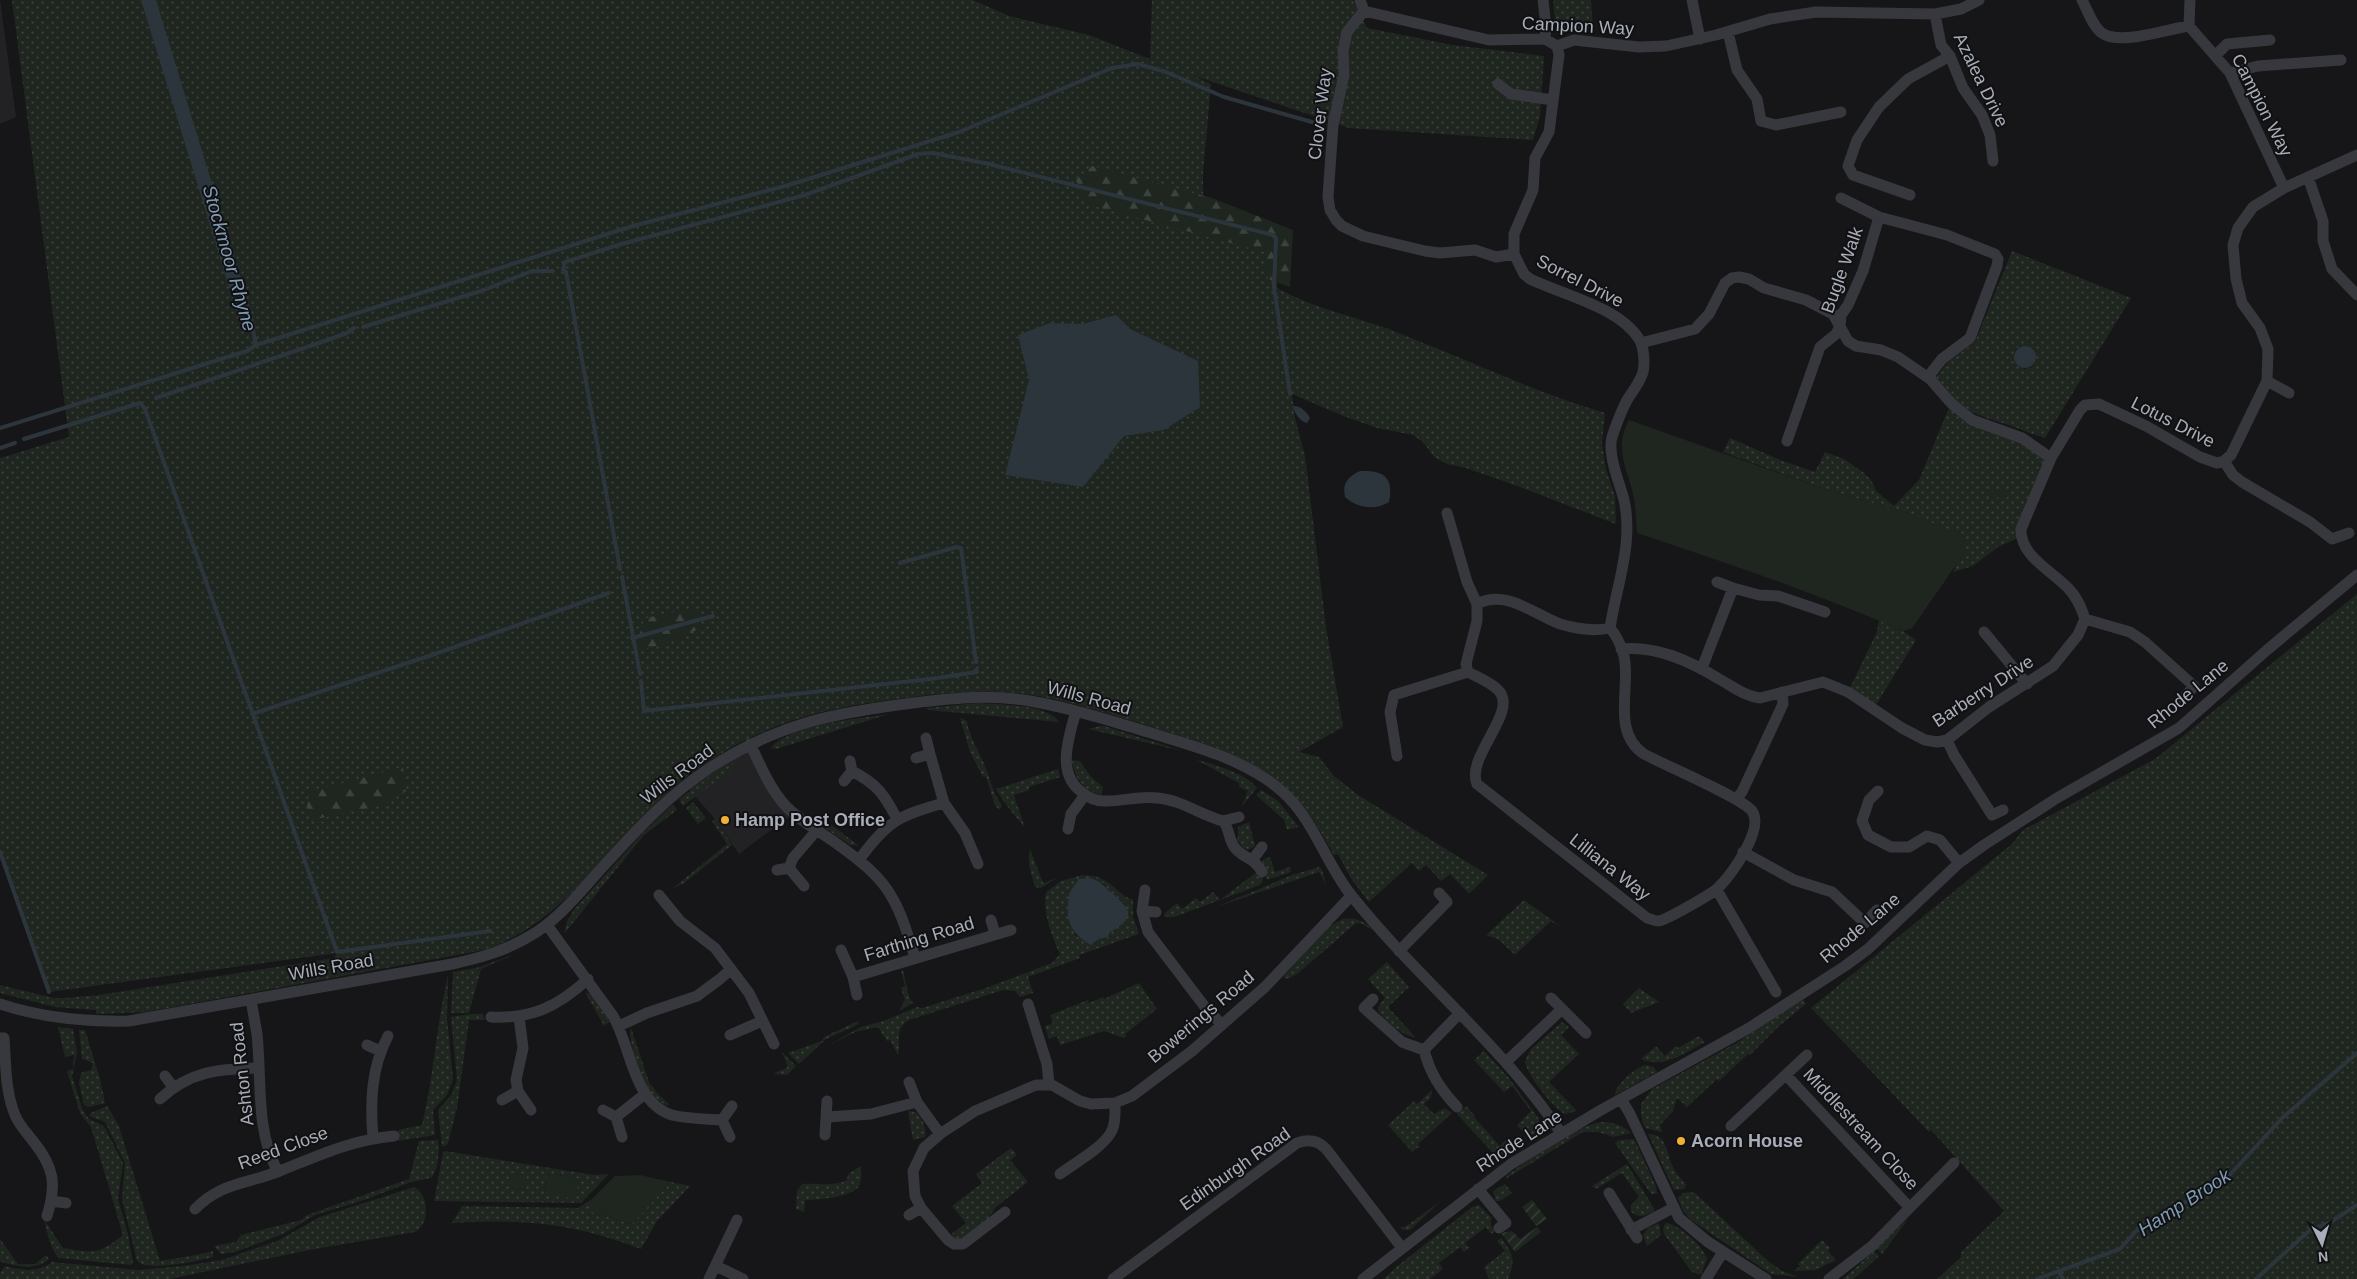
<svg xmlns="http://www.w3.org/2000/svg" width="2357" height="1279" viewBox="0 0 2357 1279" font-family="Helvetica,sans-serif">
	<defs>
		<pattern id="grass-dots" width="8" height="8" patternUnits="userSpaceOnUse" patternTransform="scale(1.25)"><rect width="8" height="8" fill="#1e261f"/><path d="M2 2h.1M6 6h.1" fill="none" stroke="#3c433d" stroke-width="1.8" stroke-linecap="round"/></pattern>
		<pattern id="forest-firs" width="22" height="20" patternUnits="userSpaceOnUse" patternTransform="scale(1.25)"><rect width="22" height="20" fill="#1e261f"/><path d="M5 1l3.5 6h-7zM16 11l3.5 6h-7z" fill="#3c433d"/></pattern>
		<pattern id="garden-furrows" width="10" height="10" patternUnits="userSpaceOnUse" patternTransform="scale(1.25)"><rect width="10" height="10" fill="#1e261f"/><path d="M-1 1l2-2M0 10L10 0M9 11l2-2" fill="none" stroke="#3c433d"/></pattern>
	</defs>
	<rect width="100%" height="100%" fill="#161618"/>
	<path fill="#222225" d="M0,0l16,117 -16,7z
		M750,744l44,69 -55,41 -24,-35 -30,-34z"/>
	<path fill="url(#grass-dots)" fill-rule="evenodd" d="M12,0h961l36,16 80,19 61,24 2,-59h201l14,28 86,17 91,11 -4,60 -7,24 -184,-12 -157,-53 19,9 -8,90v40l76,20 -2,54c37,21 82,29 122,45 69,27 135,59 206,80l-3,30 4,26 9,27 1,28 -96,-37 -54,-19 -19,-4 -13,-7 -11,-15 -10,-7 -36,-7 -31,-11 -54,-23 3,24 10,38 21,171 17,100 -44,25 20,5 15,19 24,19 130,80 -19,19 -19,-20 -9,7 -15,-16 -7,6 -7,-8 -43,39 -17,-22 -14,-26 -4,1c-10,-17 -19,-35 -32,-50 -40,-48 -100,-62 -157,-80 -39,-12 -78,-25 -120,-31 -38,-5 -75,-2 -113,3 -82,10 -136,21 -206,66 -82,52 -128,156 -222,187l-338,62 -50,2v-4l-41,-3 -55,-14v-8l53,13h12l34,-3 235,-37 3,-5 -288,39 -49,-135v-399l69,-21z
		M1553,0h38l2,32 -18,-1 -19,2z
		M2012,251l119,47 -86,140c-11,-3 -22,-8 -33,-12 -38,-12 -51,-14 -76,-49l13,-16 26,-19zM2021,346l13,19 -4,3 -6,1 -10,-15 2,-5z
		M1951,403l100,55 -31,79 -22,10 -25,19 -20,6 4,-9 -45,65 -9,3 13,9 -42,68 -26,-16 29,-60 2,-12 23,11 5,-118 -83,-24 -101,-37 7,-14 50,22 35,12 10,-20 19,7 20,14 7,7 5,11 18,15 25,-26z
		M2357,594v685h-420l24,-22v-5l43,-41 -73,-81 -2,2 -118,-124 201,-164 11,-14 132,-71z
		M977,703c22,2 69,0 82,19l-131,-12 -1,-2z
		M889,714l-113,35 -5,-1c17,-23 90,-30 118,-34z
		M960,718l7,3c2,17 14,32 19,48 5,13 7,25 16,36l-2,5 -5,-4 -9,-30 -3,1 -13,-25z
		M1100,726h4l79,25 -95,-22z
		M1072,760l8,1 11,16 12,10 -2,8c-18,-5 -27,-17 -29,-35z
		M1197,760c15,3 52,15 60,28l-15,18 6,-15 -9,-4v-4z
		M733,763h7l-57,43 -4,-7 42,-31z
		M1058,769l2,8 -31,10v3l-15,5 11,33 -22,-27 -7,-12z
		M1261,790l17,11 21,26 -12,3 -3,-10 -28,-25z
		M693,802l13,16 -8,6 -12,-16z
		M673,804l4,6 -33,25 -80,99 3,-13 8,-13 68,-75z
		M715,819l17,26 -48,38 -12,6 55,-45 -15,-23z
		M1249,822l6,24 -7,4 -5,-2 -7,-9 2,-1v-11z
		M829,823l30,23 -9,-1 -25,-17z
		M1030,849l13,34 14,-5 -16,10 -6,-1c-4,-14 -8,-22 -5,-38z
		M1270,857l5,15 15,-5 1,5 -24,8 -5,-20z
		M1319,867l3,3 4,15 -7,-13 -103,35 76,-32z
		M1258,871l5,9 -3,5 -86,32h-10l1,-4 12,-10 5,6 14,-11 4,4 13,-10 7,8z
		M1082,875c29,0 31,17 51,25v17l6,17 -60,21 1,3 -52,19 5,16 -13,4 -5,-6 -12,-1 -94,30c-15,9 -8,21 -11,35l-8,-15 -3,1 -9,-14 -23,5 -26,13 32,-18 23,-6 33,-14 5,1 64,-20 66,-25 8,-9c-8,-17 -18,-43 -14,-62l15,-11zM1090,878l13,5 8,10 13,10 3,16 -18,13v5l-10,2 -6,5 -17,-8c-12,-29 -10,-29 2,-57z
		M1524,900l40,29 -13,-8 -36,34 -17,-16 -12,-4z
		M1343,919c14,-1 20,1 30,11l-13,-7 -5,1 -59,51 -10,4 -3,-2 45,-50z
		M515,954l-34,15 -12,44h-18l2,-41 27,-5z
		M1387,962l22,25 -21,20 28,31c-13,-3 -31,-16 -38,-28l1,-5 6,-7 -17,-19z
		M903,970l6,27 4,6 -14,8 6,-11 -4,-12 4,-2 -4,-15z
		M448,976l-1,42 6,61 -6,16 -14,15 2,25 -37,6v-11l24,-5c12,-49 14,-100 26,-149z
		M1139,983l18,26 -32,25 1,2 -2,2 -20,-7 -44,14 -3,-9 -8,3 -4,-13 8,-3 -3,-8 38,-15 1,3 14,-6 1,2z
		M1639,988l20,14 -28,11 -8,-9z
		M585,992l6,2 19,28 -6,4z
		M1802,999l4,5 -28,23 -28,28 -2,-1 -29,27 -2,-2 -30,28 -10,-9 -4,13 -13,14 2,7 -17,-4 -4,-12v-12l11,-15 86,-47z
		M472,1014h11l2,6h-16l-12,88 -9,35 -2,3h-4l-4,-36 14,-16 5,-14 -6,-63z
		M858,1021l1,3 -33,15 -27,25 -11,-11 34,-12 2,-4z
		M1562,1022l7,5 -8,8 18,19 -30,28 28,29 -12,3c-11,-5 -39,-40 -40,-53l6,-12z
		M58,1027l15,2 4,24 -5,23 11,35 6,8 15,7 19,37 -5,36 10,35 5,28 -2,3 -72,-7c-7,-6 -13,-27 -14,-37l18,27c30,5 35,7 60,-13l-32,-108 -11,-14 -13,-42 6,-2 1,-14 -9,2z
		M631,1028l18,54 9,12 11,10 -2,2c-5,-3 -11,-7 -15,-12 -8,-10 -26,-55 -21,-66z
		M79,1030h6l15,49 5,24 -16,4 -5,-2 -5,-22 2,-10 10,-3 2,-7 -11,-4z
		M1699,1036l6,6c-20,11 -41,27 -64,17l15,-13 9,10 11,-10 2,2z
		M1484,1051l25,27 30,41v12l-9,9 -13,-15 14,-14 -19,-25 -8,6 -30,-32z
		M782,1052l14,14 -9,9 -14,-1 15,-7z
		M1646,1065l8,2 3,5 -42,23c0,-10 21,-28 31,-30z
		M1432,1090l-1,7 -7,7 10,10 11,-6 7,5 -34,31 2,2 -8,6 -24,-27 26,-24 3,3z
		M107,1106l12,20 41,135c19,-3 38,-6 53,-10v6c-14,4 -66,15 -76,4l-15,-62 3,-36 -20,-41 -16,-6 2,-3z
		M1466,1106l9,10 -1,1 26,29 9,-9 10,11 -17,10 -9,-5 -36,-39z
		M908,1111l8,1c6,7 11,15 9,25l-12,3z
		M1601,1122c11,0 22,3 30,11l-17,4 -16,-5h-15l-76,46 -1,-2c28,-19 61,-47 95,-54z
		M1648,1134c19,0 18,17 24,31 3,8 9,13 14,20l-2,4 -10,1z
		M1634,1139l22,47 1,8h-6l-36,-51 4,-3z
		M438,1140c1,13 1,28 -7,38l-20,4 -47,18 -49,15 -32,19 -48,18 -14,2 -7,-8 22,-4 5,-7 60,-15 6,-5 102,-36 10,-38z
		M1011,1148l6,7 -7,5 18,22 -32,25 -9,13 -24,18 -6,1 -7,-4 16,-12 -14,-17 30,-23 -6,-9z
		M445,1151l149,24 15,-1 -28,29 -147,-2 9,-48zM548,1173l31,6 -35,15z
		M1627,1164l28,46c-8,6 -15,9 -24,2v-7l8,-8 -17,-24 -26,16 -4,-3z
		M861,1166c0,6 1,14 -2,20 -6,11 -42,14 -54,14l-1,12 -8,-3 1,-18 5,-7c15,-1 32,3 45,-4l1,-6z
		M671,1182l19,4 -33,35 -16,28c-71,-27 -115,-30 -189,-26l10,-17 116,2 14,-9 -3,12 42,13z
		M1505,1184l7,9 -12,8h-4l-3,-10z
		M414,1187c16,8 16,37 1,45l-106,18 -140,29h-169v-6l5,-7c15,4 34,7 47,-4l86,8 45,-4 39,-6 55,-19 43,-24z
		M1690,1192l5,1 73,68 14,10 17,6 -28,-3 -80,-54 -8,-9 -5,-13 5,-5z
		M1441,1201l-31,29h-6l-5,-3h6z
		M1479,1205l12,12v8l4,6 -4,3 -5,-7 -21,16 4,5 -5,4 -4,-5 -21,16 4,6 -13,10h-46l11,-11 77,-61z
		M1909,1218l-27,36 -6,-6z
		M1659,1223l2,12 -14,11 -4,-11 5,-7z
		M1665,1223c13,0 39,24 42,36l-6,16 -9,-3 -28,-38 -1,-5z
		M1501,1238c12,15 15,22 7,41h-19l-5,-12 21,-16 -8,-10z
		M0,1239l18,25h17l11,-9 3,4c-13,12 -34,8 -49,2z
		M1822,1240l8,8 -2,3 8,9 -21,10 -21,1 6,-5 -2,-2z
		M1874,1251l5,5 -25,23h-11z"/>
	<path fill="url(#forest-firs)" d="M1092,166l120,32 81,32 -3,57 -22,-8 -4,-27 -178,-48 -10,-24z
		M699,610l2,18 -26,12 -40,12 9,-33 21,-6z
		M403,767l3,24 -23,14 -67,14 -9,-12 2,-15z"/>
	<path fill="#1e261f" d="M1629,420l195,69 84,24 49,20 8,6 1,11 -54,78 -9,3c-87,-38 -176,-68 -266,-98 -1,-12 -1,-24 -3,-35 -6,-29 -21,-49 -5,-78z
		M2006,490l5,2 -1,5 -20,1 -1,-4 2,-2z
		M512,1173l15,2 -1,15 -15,-2z
		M548,1173l31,6 -3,20 -32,-5z
		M640,1175l31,7 -39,42 -44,-13 4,-12 23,-23z"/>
	<path fill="url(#garden-furrows)" d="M1532,1200l15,19 -11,7 -14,-19z
		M1537,1227l4,5 -26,20 -14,-19 11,-2 8,8z"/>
	<path fill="#2c353c" d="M141,0h15l100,328 -13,5z
		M1116,315l14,14 68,32 2,46 -36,23 -40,6 -41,51 -78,-12 24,-95 -11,-45 32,-12 33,1z
		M2014 357a11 11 0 1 1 22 0a11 11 0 1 1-22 0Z
		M1293,406c7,-1 14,6 17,12l-3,5c-7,-1 -13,-11 -14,-17z
		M1360,471c24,-1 34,6 29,31 -14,9 -32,6 -44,-5 -3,-14 3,-20 15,-26z
		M1090,878c15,5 12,7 22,15 21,18 23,25 -2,39l-2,5 -9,2 -8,6c-21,-12 -26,-25 -22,-49 1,-6 7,-11 9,-17z"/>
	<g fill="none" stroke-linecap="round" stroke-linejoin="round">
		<path stroke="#2c353c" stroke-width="4" d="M363,327l121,-37 48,-19h21
			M256,345l377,-119 156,-41 170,-53 153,-64 26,-4 28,8 58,25 88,25
			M156,398l166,-56 25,-9 7,-5
			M0,428l247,-77 9,-6 -4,-20
			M24,439l116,-36 5,6 192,543 153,-21
			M0,448l15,-5
			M900,563l57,-16 4,1 15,114
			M620,569l-54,-297 -3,-2 2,-8 53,-17 187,-50 113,-41 15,-1 56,11 284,71 3,3 -2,49 16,107
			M622,577l18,97
			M632,638l81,-22
			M641,681l3,30 286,-32 47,-7 -1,-2
			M252,714l180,-59 177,-62
			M0,852l49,140
			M2059,1272l4,7
			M2037,1279l83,-30 16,-18 91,-53 55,-60 75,-65
			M2256,1279l54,-49 19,-7 28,-18"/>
		<path stroke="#37383d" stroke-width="11" d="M1360,0l4,11 125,29 56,-1 12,7 17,-6 65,7 27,-1 50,-11 54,-16 46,-7 119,2 26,-5 18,-9
			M1543,0l3,27 -1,12
			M1692,0l8,39
			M2082,0c5,9 11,27 20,33 18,13 65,-4 87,-7l41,47 54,115
			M1364,11l-17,21 -4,19 1,24 -11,50 -5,72 2,13 6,10 6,6 21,10 62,15 15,2 35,-3 21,7 18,-3
			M1935,14l6,31 9,11 13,32 19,27 8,20 3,26
			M2189,26l1,-26
			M1728,32l9,38 20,29 4,22 15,4 65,-13
			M1557,46l2,9 -10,77 -14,26 -2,32 -19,44v20l10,20 6,5c31,15 89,28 109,60 5,8 6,24 4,33 -3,11 -12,21 -17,30 -6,12 -10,23 -14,35 -5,17 8,47 12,63 10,43 -8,87 -14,128
			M2216,55l11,-11 43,-4
			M2230,73l28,-7 83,-6
			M1498,84l13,10 42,6
			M2308,177l15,44v20l9,28 25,26
			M1910,195l-57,-20 -5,-9 9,-26 22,-33 29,-28 42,-23
			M1841,198l38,19 68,18 48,19 3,5 -1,7 -27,72 -28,21 -11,14 -1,6
			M1641,343l54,-14 14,-15 16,-31 7,-5 7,-1 10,2 15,9 42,12 27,14 15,27 8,5 25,4 17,7 32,22 21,24 21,17 50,18 29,20
			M2267,381l1,-32 -8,-21 -18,-25 -6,-24 -3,-34 5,-17 15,-21 31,-19 73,-33
			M1787,441l33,-94 16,-13 4,-8 1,-11 7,-10 15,-34 16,-54
			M2224,461l9,14 9,7 68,40 22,17 17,-6
			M1447,513l20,69 10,22v17l-11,43 2,8c9,5 23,10 30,18 22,21 -33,67 -21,94l170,134c4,1 8,3 11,3 7,0 55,-28 60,-33 13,-13 47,-59 34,-77 -11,-14 -88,-46 -108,-57 -33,-22 -13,-67 -20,-98 -3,-11 -7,-20 -14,-28
			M1733,588l26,7 19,1 47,16
			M1477,604c30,-15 56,10 83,20 17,5 33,8 50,4
			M2085,619l45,13 15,10 49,44 -14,17
			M1984,632l43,52
			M1621,649c35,-4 69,12 98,30 13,7 25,17 41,19l63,-16 25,10 54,36 23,12 12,2 10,-2 42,-33 64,-41 25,-31 7,-16c-4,-12 -8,-22 -17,-31 -16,-17 -48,-32 -47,-59l30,-71 29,-48 5,-5 14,-1 47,22 54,31 17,6 7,-2 7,-6 36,-74 22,12
			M1702,668l31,-80 -16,-6
			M1076,711c-7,26 -21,63 7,82 6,5 13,8 21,8 18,1 36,-6 54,-3 23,2 43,17 65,23 7,8 5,18 12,27 9,11 19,9 27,24
			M926,738l4,16
			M1947,740l7,15 38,60 11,-5
			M750,744c10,20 19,43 34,60 13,15 32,25 49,37 55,39 63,53 82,117
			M1397,756l-7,-44 4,-17 74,-23
			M916,758l14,-4 14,49 21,30 13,31
			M852,771c25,13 32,23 45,48
			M844,781l8,-10 -2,-10
			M1878,791l-9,9 -7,21 6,14 23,12h18l18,-11 13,4 19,23
			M1736,799l6,-7 41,-88 -1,-12
			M1223,821l16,-4
			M1068,829l3,-15 14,-19
			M1743,852l51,28 38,12 33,31 12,-13
			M1253,859l9,-12
			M859,860c28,-39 41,-45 85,-57
			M789,868l4,-10 24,-28
			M777,870l12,-2 15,18
			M1145,890l-3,21 6,21 57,75 17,18
			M1717,890l59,102
			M659,895l21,26 35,27 6,8 28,37 25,51
			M1142,911l14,1
			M991,920l4,14
			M547,925l66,91c18,30 20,87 59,99 16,4 33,4 50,5l10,-14
			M841,950l12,27 4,18
			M1399,951l48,-49 -8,-9
			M853,977l158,-47
			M1551,998l35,35
			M1373,999l-9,9 38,34 22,8 36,-37
			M251,1000c2,11 4,23 6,34 5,46 -2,96 21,138
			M0,1004c42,14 85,18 129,17l323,-57c28,-6 53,-13 78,-28 28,-16 48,-42 70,-66 35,-38 68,-75 111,-103 69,-44 123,-54 202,-64 40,-5 78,-9 117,-2 41,7 81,20 121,32 39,12 81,23 115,46 48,32 53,75 85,116 66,83 150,149 210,238
			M1028,1004l19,60 2,20
			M491,1017c42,2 67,-11 97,-38
			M519,1017l4,31 -7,32 2,11 13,19
			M619,1026l28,-13 50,-17 23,-17 11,-10
			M730,1035l32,-14
			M0,1038h4c2,26 1,53 11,77 4,10 11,17 18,26 21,26 24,43 14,75
			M367,1045l13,6
			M1424,1050c6,23 16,39 33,57
			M1507,1061l55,-52
			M1786,1075l123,132
			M165,1076l8,11
			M909,1082l8,20 23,32
			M160,1099c30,-28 58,-30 99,-31
			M1621,1099l9,15 49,104 29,24 58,37
			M502,1100l16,-9
			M603,1110l13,7
			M827,1117l44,-3 46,-12
			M722,1120l8,17
			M1731,1126l76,-71
			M825,1135l2,-34
			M622,1137l-6,-20 29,-23
			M373,1138c-3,-35 -2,-70 15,-102
			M1060,1174c16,-12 39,-24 50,-40 6,-9 5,-21 5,-31
			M1478,1189l28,34 -7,5
			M1609,1193l28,45
			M52,1201l14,2
			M195,1209c25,-26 51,-25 82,-37 41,-16 73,-32 117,-36
			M1005,1212l-42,32h-9l-6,-4 -27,-32 -6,-12 -2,-25 11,-23 16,-14 35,-23 61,-26h16l28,16 11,3 24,-1 17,-7 60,-45 73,-64 86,-91
			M909,1215l12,-7
			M1631,1230l42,-22
			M716,1266l27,13
			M709,1279l28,-59
			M1113,1279l184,-136c12,-4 21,-3 30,7l75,98
			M1363,1279l148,-115 90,-54 148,-82 96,-62 23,-17 91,-86 25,-18 73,-47 122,-70 88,-78 90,-75
			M1706,1279l17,-27
			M1829,1279l43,-33 82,-83"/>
	</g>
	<g fill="#f2b134" stroke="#111113" stroke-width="2">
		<circle cx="725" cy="820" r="5"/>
		<circle cx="1681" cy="1141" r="5"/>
	</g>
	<g text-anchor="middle" stroke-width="4" stroke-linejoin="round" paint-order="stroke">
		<g font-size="18" fill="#a8adb8" stroke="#111113">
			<text transform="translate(1578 26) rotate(3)" y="6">Campion Way</text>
			<text transform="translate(1981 80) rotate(64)" y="6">Azalea Drive</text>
			<text transform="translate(2262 105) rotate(63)" y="6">Campion Way</text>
			<text transform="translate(1320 114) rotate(-83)" y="6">Clover Way</text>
			<text transform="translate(1842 270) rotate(-70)" y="6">Bugle Walk</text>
			<text transform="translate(1580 281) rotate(27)" y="6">Sorrel Drive</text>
			<text transform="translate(2173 422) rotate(27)" y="6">Lotus Drive</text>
			<text transform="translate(1983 691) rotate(-33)" y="6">Barberry Drive</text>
			<text transform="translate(2188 694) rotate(-39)" y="6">Rhode Lane</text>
			<text transform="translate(1089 698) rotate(15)" y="6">Wills Road</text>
			<text transform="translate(677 774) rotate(-37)" y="6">Wills Road</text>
			<text transform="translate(1610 867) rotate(38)" y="6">Lilliana Way</text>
			<text transform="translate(1860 928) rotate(-40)" y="6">Rhode Lane</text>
			<text transform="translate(919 939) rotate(-17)" y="6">Farthing Road</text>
			<text transform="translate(331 967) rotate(-10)" y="6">Wills Road</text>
			<text transform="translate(1201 1017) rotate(-40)" y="6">Bowerings Road</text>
			<text transform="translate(242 1074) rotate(-96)" y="6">Ashton Road</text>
			<text transform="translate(1861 1129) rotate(47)" y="6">Middlestream Close</text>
			<text transform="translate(1519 1141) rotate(-33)" y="6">Rhode Lane</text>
			<text transform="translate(283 1148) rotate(-20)" y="6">Reed Close</text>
			<text transform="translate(1235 1169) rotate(-35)" y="6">Edinburgh Road</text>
		</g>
		<g font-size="18" font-weight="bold" fill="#a8adb8" stroke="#111113" text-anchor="start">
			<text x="735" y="826">Hamp Post Office</text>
			<text x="1691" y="1147">Acorn House</text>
		</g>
		<g font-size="19" font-style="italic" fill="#7f9bb3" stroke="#111113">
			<text transform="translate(230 258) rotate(74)" y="7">Stockmoor Rhyne</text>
			<text transform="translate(2184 1202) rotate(-33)" y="7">Hamp Brook</text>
		</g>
	</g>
	<g transform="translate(2322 1244) rotate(175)" stroke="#111113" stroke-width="4" paint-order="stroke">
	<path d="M0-4L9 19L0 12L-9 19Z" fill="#a8adb8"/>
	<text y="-8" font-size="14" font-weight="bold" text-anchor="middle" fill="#a8adb8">N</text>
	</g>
</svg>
